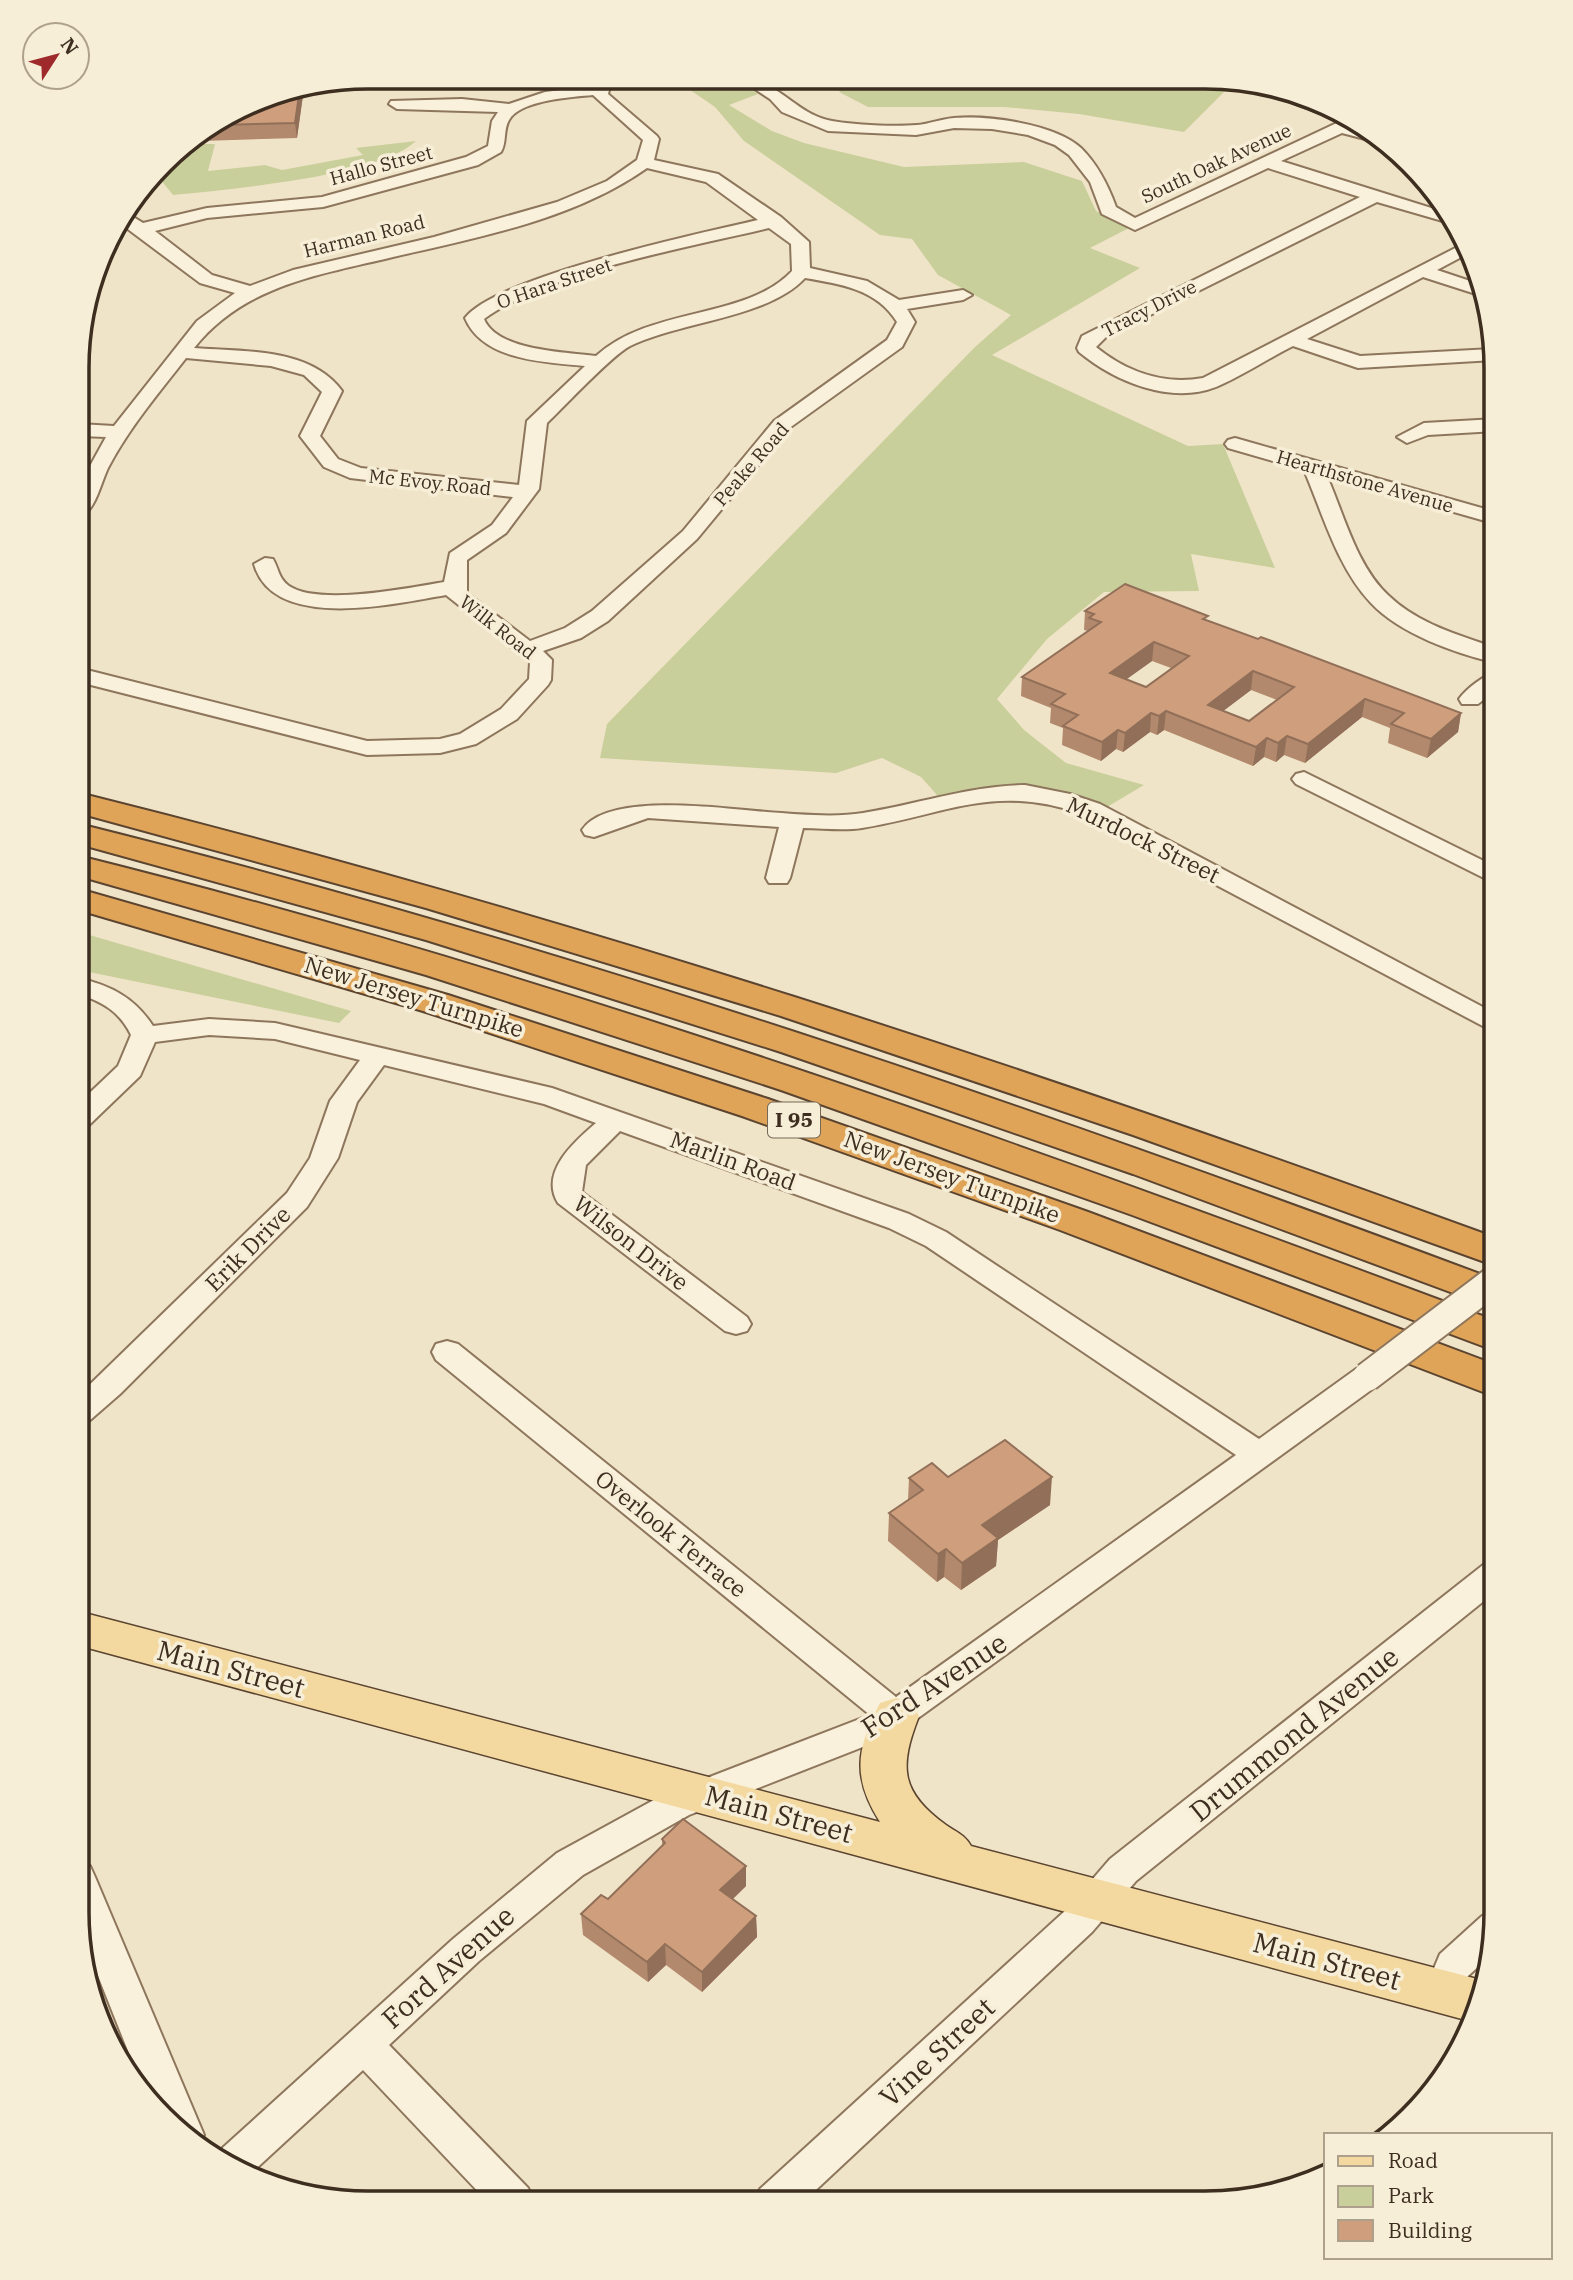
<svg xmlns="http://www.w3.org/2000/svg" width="1573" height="2280" viewBox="0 0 1573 2280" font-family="'IBM Plex Serif',serif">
	<rect width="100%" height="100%" fill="#f0e4c8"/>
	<path fill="#c9cf9b" d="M692,78h51l-5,4 20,12 -29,11 43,26 32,12 100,24 120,-5 58,19 14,30 35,16 -41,21 50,20 -148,87 196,91 35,-2 52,124 -84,-14 8,37 -95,1 -57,47 -50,60 27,31 42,33 78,22 -47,28 -86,-20 -67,10 -23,-26 -39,-19 -46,15 -236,-15 7,-34 367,-376 37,-33 -73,-40 -26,-36 -32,-4 -136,-94 -29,-34 -35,-24z
		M827,78l416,2 -18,11 -41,41 -105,-18 -75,-7h-136l-27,-14z
		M191,141v3h24l-7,27 57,-6 17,5 81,-15 -7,-7 60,-7c-38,36 -187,48 -243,54l-17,-21 20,-25z
		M79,932l272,79 -12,12 -260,-53z"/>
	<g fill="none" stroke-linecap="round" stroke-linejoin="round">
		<defs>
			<path id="minor" d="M596,78h16l-4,16 49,42 2,3 -5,21 64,14 63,43 28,25 1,26 57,13 32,19 64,-10 9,5 -9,5 -56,9 8,13 -13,25 -114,82 -91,110 -89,82 -27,17 -38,13 9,9 -1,20 -3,5 -31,34 -41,25 -36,9 -73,2 -288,-73v-14l288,73 73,-2 20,-5 41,-25 28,-30 1,-17 -84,-67c-52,9 -173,37 -192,-31l11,-6 8,1c6,10 5,19 16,27 30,20 120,2 155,-4l6,-29 42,-28 21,-28 -163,-19 -26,-11 -24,-31 22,-44 -18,-17 -33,-9 -85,-8c-28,36 -57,70 -78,110 -7,14 -13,45 -29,49v-31l27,-49 -27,-1v-12l35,2 83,-105 38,-28 -35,-10 -83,-62 8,-9 18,11 64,-15 115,-11 144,-40 22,-11 4,-25 6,-9 -101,-3 -8,-5 2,-3 71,-2 47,5 36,-12 48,-6zM593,95l50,45 -6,20 -30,21 -50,21 -123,35 -141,33 -43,16 -38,-11 -57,-44 52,-13 116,-11 155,-42 23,-13c6,-10 2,-22 8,-32 11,-20 63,-23 84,-25zM647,168l59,14 52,38c-57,13 -262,57 -293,98 18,43 80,44 120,48l-58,55 -8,64 -158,-17 -23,-9 -18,-23 22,-45c-32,-44 -99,-39 -148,-43 50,-63 125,-73 199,-91 86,-20 180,-37 254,-89zM769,228l22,16 1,27c-46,49 -141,35 -196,85 -30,-4 -99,-5 -112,-37 64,-47 205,-72 285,-91zM805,278c35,6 72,11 92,44l-10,18 -113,81 -91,110 -91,80 -27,17 -35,13 -63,-48v-33l39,-27 33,-44 8,-66c19,-18 64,-67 83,-77 52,-25 138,-28 175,-68z
				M738,78c40,0 56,36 94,43 23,4 62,6 85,4 12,-1 24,-6 37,-7 34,-3 101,6 127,30 17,17 27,37 35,59l19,11 206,-97 -51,-19 -3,-9 37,11 35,20 -4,2 18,6 15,13 -46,-12 -61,28 163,51 9,12 -76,-22 -271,135 -10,10c31,25 67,38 107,31l264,-136 2,11 -32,17 39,13 3,12 -56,-18 -116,62 53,17 132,-7 2,11 -136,8 -65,-22c-26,13 -51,30 -77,41 -46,18 -102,-6 -137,-35l-2,-4 5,-12 278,-139 -92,-29 -133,62 -33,-16 -12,-32 -21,-27 -14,-10 -27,-10 -36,-6 -38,-1 -38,7 -88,-4 -46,-19 -12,-13z
				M1496,419v12l-68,4 -21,8 -10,-6 27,-14z
				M1235,438l261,74v12l-169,-48c17,39 30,91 62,120 29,28 70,39 107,52v15c-41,-10 -96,-29 -125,-60 -34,-36 -48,-89 -67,-133l-76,-22 -3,-4 3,-4z
				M1496,672v18l-18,14h-16l-3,-5c8,-11 24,-23 37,-27z
				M1304,772l192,95v17l-200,-100 -4,-5 4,-5z
				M1025,785l45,9 30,10 396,210v19l-414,-219c-89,-31 -134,0 -220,14 -19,3 -40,0 -59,0l-13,50 -3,5h-18l-3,-5 13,-51 -131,-9 -54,19 -9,-2 -3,-5c26,-39 143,-21 185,-18 30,2 66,6 96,1 55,-9 106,-27 162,-28z
				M79,978c32,8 55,19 74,48l56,-7 66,4 277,65 357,126 37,18 313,207 97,-70 11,-3 11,3 4,8 -4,8 -482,349 -207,81 -106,60 -104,86 -90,84 139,143 6,13h-47l-124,-131 -115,106 -33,-19 2,-4 236,-214 104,-86 106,-58 207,-80 -434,-355 -4,-8 4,-8 11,-3 11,3 438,353 340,-242 -310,-209 -37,-18 -269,-97 -34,34 -4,27 165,125 4,7 -4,7 -11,3 -11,-3 -167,-128c-19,-31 17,-62 38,-80l-52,-19 -160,-39 -27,37 -19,56 -31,49 -187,187 -31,27 -11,3v-28l209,-203 23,-35 20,-57 30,-41 -85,-21 -66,-4 -54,7 -15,34 -52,50 -10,3v-25l40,-38 13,-31c-11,-23 -29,-34 -53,-41z
				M1495,1561v31l-359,289 -44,51 -289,270h-49l6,-13 306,-279 44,-51 373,-294z
				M77,1862l13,4 5,11 109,258 -6,12 -7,-4 -51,-62 -57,-143 -6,-26z
				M1495,1911l-4,44 -23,21 -12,28 -13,5 -13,-5 -6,-12 16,-38 42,-38z"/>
			<path id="major" d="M77,1611l803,211c-28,-44 -24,-73 0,-119l16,-5 16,5 7,13c-20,51 -19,76 27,109 10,7 19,10 25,21l510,134 4,2 -5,24 -7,16 -1396,-377z"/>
			<path id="highway" d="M79,793c481,120 952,275 1417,445v28l-363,-131 -352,-119 -355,-108 -347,-95z
				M79,824c482,120 952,282 1417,456v29l-363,-135 -352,-122 -355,-112 -347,-96z
				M79,856c482,120 952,291 1417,465v30l-364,-136 -351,-125 -355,-115 -347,-99z
				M79,889l369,106 320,104 320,113 408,153v32l-436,-167 -318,-114 -319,-105 -344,-101z"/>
		</defs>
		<use href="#minor" stroke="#8d765c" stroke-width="4"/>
		<use href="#major" stroke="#5b4430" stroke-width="3"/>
		<use href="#highway" stroke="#5b4430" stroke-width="4"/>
		<use href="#minor" fill="#faf1dc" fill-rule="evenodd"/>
		<use href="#major" fill="#f3d9a0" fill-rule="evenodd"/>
		<use href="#highway" fill="#e0a458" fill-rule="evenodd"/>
		<defs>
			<path id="minor-bridge" d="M1367,1377l129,-98"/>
		</defs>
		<use href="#minor-bridge" stroke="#8d765c" stroke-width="32" stroke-linecap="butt"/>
		<use href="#minor-bridge" stroke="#faf1dc" stroke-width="28"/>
	</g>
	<path fill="#b2896c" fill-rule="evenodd" d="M304,88l-7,50 -95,3v-6l72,-42z
		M1085,611l122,9 254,93 -3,19 -31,26 -39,-15 2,-15 -28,-11 -57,46 -21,-8 -8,7 -12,-5 -11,9 -89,-36 -7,5 -7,-3 -27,20 -7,-3 -15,12 -39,-16 1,-17 -13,-5 1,-15 -30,-12 1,-19 66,-46 -4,-1zM1152,661l19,7 -25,19 -20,-8zM1251,690l26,10 -28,21 -26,-10z
		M909,1478l141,27 -52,35 -2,26 -35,24 -17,-13 -7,5 -49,-41 1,-28 19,-13z
		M662,1839l84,27v20l-13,13 23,17 1,21 -55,55 -36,-27 -18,17 -65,-47 -2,-21 27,-15 54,-53z"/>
	<path fill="#916f58" d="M300,88h4l-7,50 -2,-15z
		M1154,642l-2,19 -43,31 1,-19z
		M1253,671l-2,19 -45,34 2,-19z
		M1365,699l-3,18 -57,46 3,-19z
		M1166,711l-2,19 -7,5 2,-19z
		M1151,713l-1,19 -27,20 2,-19z
		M1461,713l-3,19 -31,26 4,-19z
		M1118,730l-2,19 -15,12 1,-19z
		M1287,736l-3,19 -8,7 2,-19z
		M1267,738l-3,19 -11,9 3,-19z
		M1052,1477l-2,28 -52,35 -2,26 -35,24 1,-27 20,-38z
		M946,1549l-2,28 -7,5 1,-28z
		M746,1866v20l-26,25v-21z
		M756,1916l1,21 -55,55v-20z
		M665,1944l1,21 -18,17 -1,-20z"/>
	<path fill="#cf9f7d" stroke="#916f58" stroke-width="2" fill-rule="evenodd" d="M300,88l-5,35 -77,2 56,-32z
		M1125,584l83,32 -5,3 55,20 3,-2 200,76 -30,26 -40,-15 13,-11 -39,-14 -57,45 -21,-8 -9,7 -11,-5 -11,9 -90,-36 -7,5 -8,-3 -26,20 -7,-3 -16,12 -39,-16 15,-11 -27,-11 14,-10 -43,-17 79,-55 -12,-4 5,-4 -9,-3zM1154,642l35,14 -43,31 -36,-14zM1253,671l41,16 -45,34 -41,-16z
		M1005,1440l47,37 -70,48 16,13 -36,25 -16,-14 -8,5 -49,-41 34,-23 -14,-12 23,-15 16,14z
		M683,1819l63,47 -26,24 36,26 -54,56 -37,-28 -18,18 -66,-48 20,-19 7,4 57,-56 -3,-4z"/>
	<g text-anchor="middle" stroke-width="7" stroke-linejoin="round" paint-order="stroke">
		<g font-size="19" fill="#3d2e20" stroke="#f7eed8">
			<text transform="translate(1216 163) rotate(-25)" y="7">South Oak Avenue</text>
			<text transform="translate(381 165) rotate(-15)" y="7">Hallo Street</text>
			<text transform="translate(364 236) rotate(-14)" y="7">Harman Road</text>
			<text transform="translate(554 283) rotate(-19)" y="7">O Hara Street</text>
			<text transform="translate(1149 308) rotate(-27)" y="7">Tracy Drive</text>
			<text transform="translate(751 464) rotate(-49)" y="7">Peake Road</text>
			<text transform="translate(1365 481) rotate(16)" y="7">Hearthstone Avenue</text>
			<text transform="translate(430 482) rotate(6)" y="7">Mc Evoy Road</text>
			<text transform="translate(498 627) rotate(38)" y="7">Wilk Road</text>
		</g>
		<rect fill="#f7eed8" stroke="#756857" stroke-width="2" x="768" y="1102.5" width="52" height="35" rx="5"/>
		<g font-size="21" font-weight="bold" fill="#3d2e20">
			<text x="794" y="1127">I 95</text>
		</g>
		<g font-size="23" fill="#3d2e20" stroke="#f7eed8">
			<text transform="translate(1143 840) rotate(26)" y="8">Murdock Street</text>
			<text transform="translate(414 997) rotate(17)" y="8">New Jersey Turnpike</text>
			<text transform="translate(733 1161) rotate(20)" y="8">Marlin Road</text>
			<text transform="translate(952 1177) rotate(20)" y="8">New Jersey Turnpike</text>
			<text transform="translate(631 1243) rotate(38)" y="8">Wilson Drive</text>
			<text transform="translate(248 1249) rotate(-45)" y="8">Erik Drive</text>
			<text transform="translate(671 1534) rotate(39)" y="8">Overlook Terrace</text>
		</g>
		<g font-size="28" fill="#3d2e20" stroke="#f7eed8">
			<text transform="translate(231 1669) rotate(15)" y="10">Main Street</text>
			<text transform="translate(934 1685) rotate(-33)" y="10">Ford Avenue</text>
			<text transform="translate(1294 1734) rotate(-39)" y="10">Drummond Avenue</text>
			<text transform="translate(779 1814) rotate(15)" y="10">Main Street</text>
			<text transform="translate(1327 1961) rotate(15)" y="10">Main Street</text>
			<text transform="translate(448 1967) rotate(-42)" y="10">Ford Avenue</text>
			<text transform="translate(937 2052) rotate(-43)" y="10">Vine Street</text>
		</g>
	</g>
	<path d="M0 0H1573V2280H0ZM368 89H1205A279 279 0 0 1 1484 368V1912A279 279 0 0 1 1205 2191H368A279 279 0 0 1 89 1912V368A279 279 0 0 1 368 89Z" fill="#f7eed8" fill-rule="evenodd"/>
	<path fill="none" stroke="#3d2e20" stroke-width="3.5" d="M368 89H1205A279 279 0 0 1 1484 368V1912A279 279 0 0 1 1205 2191H368A279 279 0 0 1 89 1912V368A279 279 0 0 1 368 89Z"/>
	<rect x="1324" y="2133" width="228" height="126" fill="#f7eed8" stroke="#ada18e" stroke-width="2"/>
	<rect x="1338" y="2156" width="35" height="10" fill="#f3d9a0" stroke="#ada18e" stroke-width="2"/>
	<text x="1388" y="2168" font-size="21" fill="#3d2e20">Road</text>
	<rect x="1338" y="2186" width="35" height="21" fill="#c9cf9b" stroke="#ada18e" stroke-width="2"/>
	<text x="1388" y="2203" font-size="21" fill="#3d2e20">Park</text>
	<rect x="1338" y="2220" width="35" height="21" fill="#cf9f7d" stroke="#ada18e" stroke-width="2"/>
	<text x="1388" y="2238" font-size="21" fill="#3d2e20">Building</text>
	<g transform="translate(56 56) rotate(54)"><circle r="33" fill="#f7eed8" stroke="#ada18e" stroke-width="2"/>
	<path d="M0-5L12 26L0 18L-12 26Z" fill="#9e2a2b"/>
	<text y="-10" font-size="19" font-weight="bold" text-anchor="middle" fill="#3d2e20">N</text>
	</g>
</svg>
